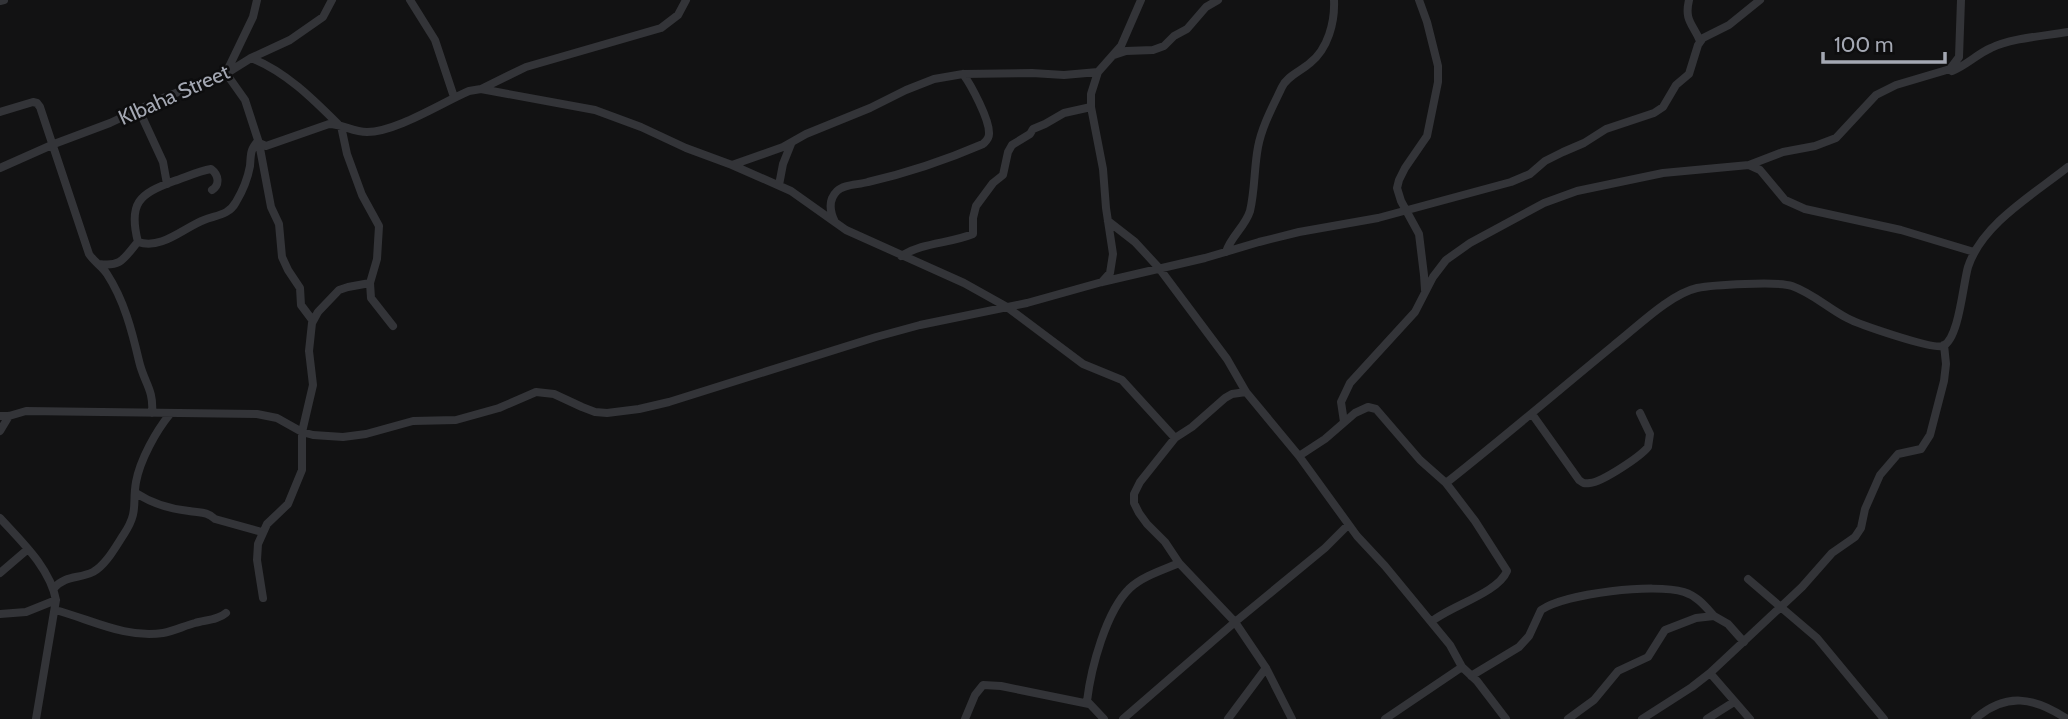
<svg xmlns="http://www.w3.org/2000/svg" width="2068" height="719" viewBox="0 0 2068 719" font-family="Cabin,sans-serif">
	<rect width="100%" height="100%" fill="#121213"/>
	<g fill="none" stroke-linecap="round" stroke-linejoin="round">
		<path stroke="#333438" stroke-width="8" d="M410,0l25,40 19,57
			M1419,0l8,22 11,44v16l-11,54 -22,32 -6,12 -2,8 4,13 18,33 5,41 1,15
			M1689,0c-5,21 4,24 11,41
			M0,1l4,-1
			M1114,55l12,-4 27,-1 11,-4 10,-10 13,-7 19,-22 12,-7
			M251,58c34,13 62,41 87,66
			M227,71l26,-54 4,-17
			M1952,71c15,-6 25,-17 39,-23 20,-10 54,-12 77,-16
			M228,76l17,24 14,43 7,3 63,-22c13,0 24,8 38,8 29,0 74,-29 102,-41l12,-2 114,21 46,17 45,21 46,17 59,26 55,39 118,53 43,24 76,57 39,16 53,58
			M481,89l45,-22 135,-39 17,-13 8,-15
			M138,108l25,54 4,22
			M0,112l33,-10 4,1 3,4 49,147c5,8 13,12 18,20 17,26 25,57 32,87 5,22 15,28 13,52
			M341,126l6,28 15,41 17,31 -2,33 -7,24 1,15 22,28
			M259,143l12,64 8,17 3,33 6,13 12,18 1,17 12,16
			M732,165l51,-18 23,-13 64,-26 36,-18 28,-11 29,-5 69,-1 32,2 34,-3
			M1749,165l34,-13 32,-6 21,-8 40,-43 20,-10 54,-16 9,-12 2,-57
			M0,168l54,-24 56,-21 53,-25 64,-25 24,-15 39,-18 33,-23 9,-17
			M779,185l4,-21 8,-20
			M1108,221l27,21 24,26 68,91 19,33 53,64 58,80 28,30 65,79 12,22 15,14 29,38
			M835,222c-5,-10 -7,-22 2,-31 7,-7 21,-6 31,-9 39,-9 78,-22 115,-38 3,-3 6,-5 6,-10 1,-14 -18,-49 -26,-60
			M138,242c24,8 45,-14 66,-22 13,-5 25,-5 32,-18 6,-10 12,-25 14,-36 1,-12 0,-16 8,-25
			M1226,252c5,-16 19,-25 24,-41 5,-21 4,-43 8,-64 4,-21 15,-41 24,-60 5,-11 19,-16 28,-24 18,-14 25,-41 24,-63
			M901,256c23,-14 47,-12 72,-22v-16l3,-12 17,-23 10,-8 5,-23 4,-7 18,-11 3,-5 12,-5 19,-11 27,-6
			M99,264c21,3 24,-4 37,-20l2,-2c-10,-39 1,-48 36,-61 12,-4 25,-10 37,-12 8,6 9,16 1,21
			M1102,282l8,-9 3,-19 -7,-46 -3,-39 -12,-62v-13l7,-22 23,-26 20,-46
			M1246,392l-14,2 -7,4 -33,29 -17,11 -35,44 -6,12v9l5,10 8,11 18,18 14,21 56,59 31,46 26,51
			M1532,414l47,66c4,3 5,4 11,3 12,-1 50,-26 58,-36l2,-13 -10,-21
			M0,416h9l17,-5 231,3 20,4 25,14 11,3 30,2 23,-3 47,-13 43,-1 43,-12 37,-16 18,2 28,13 13,5 12,1 32,-4 30,-7 207,-65 44,-12 107,-22 75,-21 103,-24 54,-16 40,-10 79,-14 133,-36 19,-8 15,-13 18,-9 21,-9 22,-14 48,-16 9,-6 13,-22 13,-11 9,-29 5,-7 26,-13 31,-25
			M1344,422l-3,-20 9,-19 65,-71 18,-35 13,-17 24,-17 74,-40 33,-12 86,-18 86,-8 11,5 25,30 20,9 96,21 73,22
			M0,431l9,-15
			M1299,456l26,-17 30,-26 13,-6 8,2 44,51 26,23 29,38 32,50c-9,22 -57,35 -76,51
			M1446,483c57,-45 112,-92 168,-138 22,-17 56,-51 83,-57 15,-3 81,-7 95,-2 20,7 36,22 55,32 11,6 86,32 96,28 16,-7 20,-62 25,-79 14,-43 66,-73 100,-100
			M136,493c15,10 35,16 53,18 10,2 18,0 26,8l47,13
			M0,518c22,24 50,50 56,82l-20,119
			M0,573l28,-24
			M1748,579l69,59 67,81
			M54,588c12,-13 24,-9 39,-16 13,-7 23,-26 31,-38 15,-23 8,-30 12,-52 4,-22 20,-51 34,-68
			M263,598l-6,-38 1,-16 9,-20 21,-20 14,-34v-38l11,-47 -4,-34 3,-28 6,-11 21,-22 9,-3 22,-4
			M55,610c35,9 71,29 108,23 11,-2 21,-7 32,-10 10,-3 23,-3 31,-10
			M0,614l26,-2 30,-12
			M1710,673l40,46
			M1471,676l48,-29 10,-11 12,-26c26,-17 113,-27 143,-18 13,4 21,14 30,24
			M965,719l10,-24 8,-10 18,1 88,18
			M1104,719l-17,-18c4,-33 19,-90 43,-113 13,-12 33,-18 49,-25
			M1123,719l112,-97 90,-74 23,-23
			M1228,719l38,-51
			M1385,719l77,-52
			M1568,719l26,-19 24,-29 30,-14 17,-27 31,-12 18,-2 14,8 16,18
			M1642,719l50,-32 18,-14 92,-86 30,-34 23,-16 6,-9 4,-19 15,-34 18,-21 23,-5 9,-14 14,-54 2,-17 -2,-19
			M1707,719l27,-17
			M1975,719c31,-27 59,-22 92,0"/>
	</g>
	<g text-anchor="middle" stroke-width="5" stroke-linejoin="round" paint-order="stroke">
		<g font-size="21" fill="#a4a8b3" stroke="#0d0d0e">
			<text transform="translate(174 95) rotate(-24)" y="7">KIbaha Street</text>
		</g>
	</g>
	<path d="M1823 52v10h122v-10" fill="none" stroke="#a4a8b3" stroke-width="3.5"/>
	<text x="1834" y="52" font-size="21" fill="#a4a8b3" stroke="#0d0d0e" stroke-width="5" paint-order="stroke">100 m</text>
</svg>
